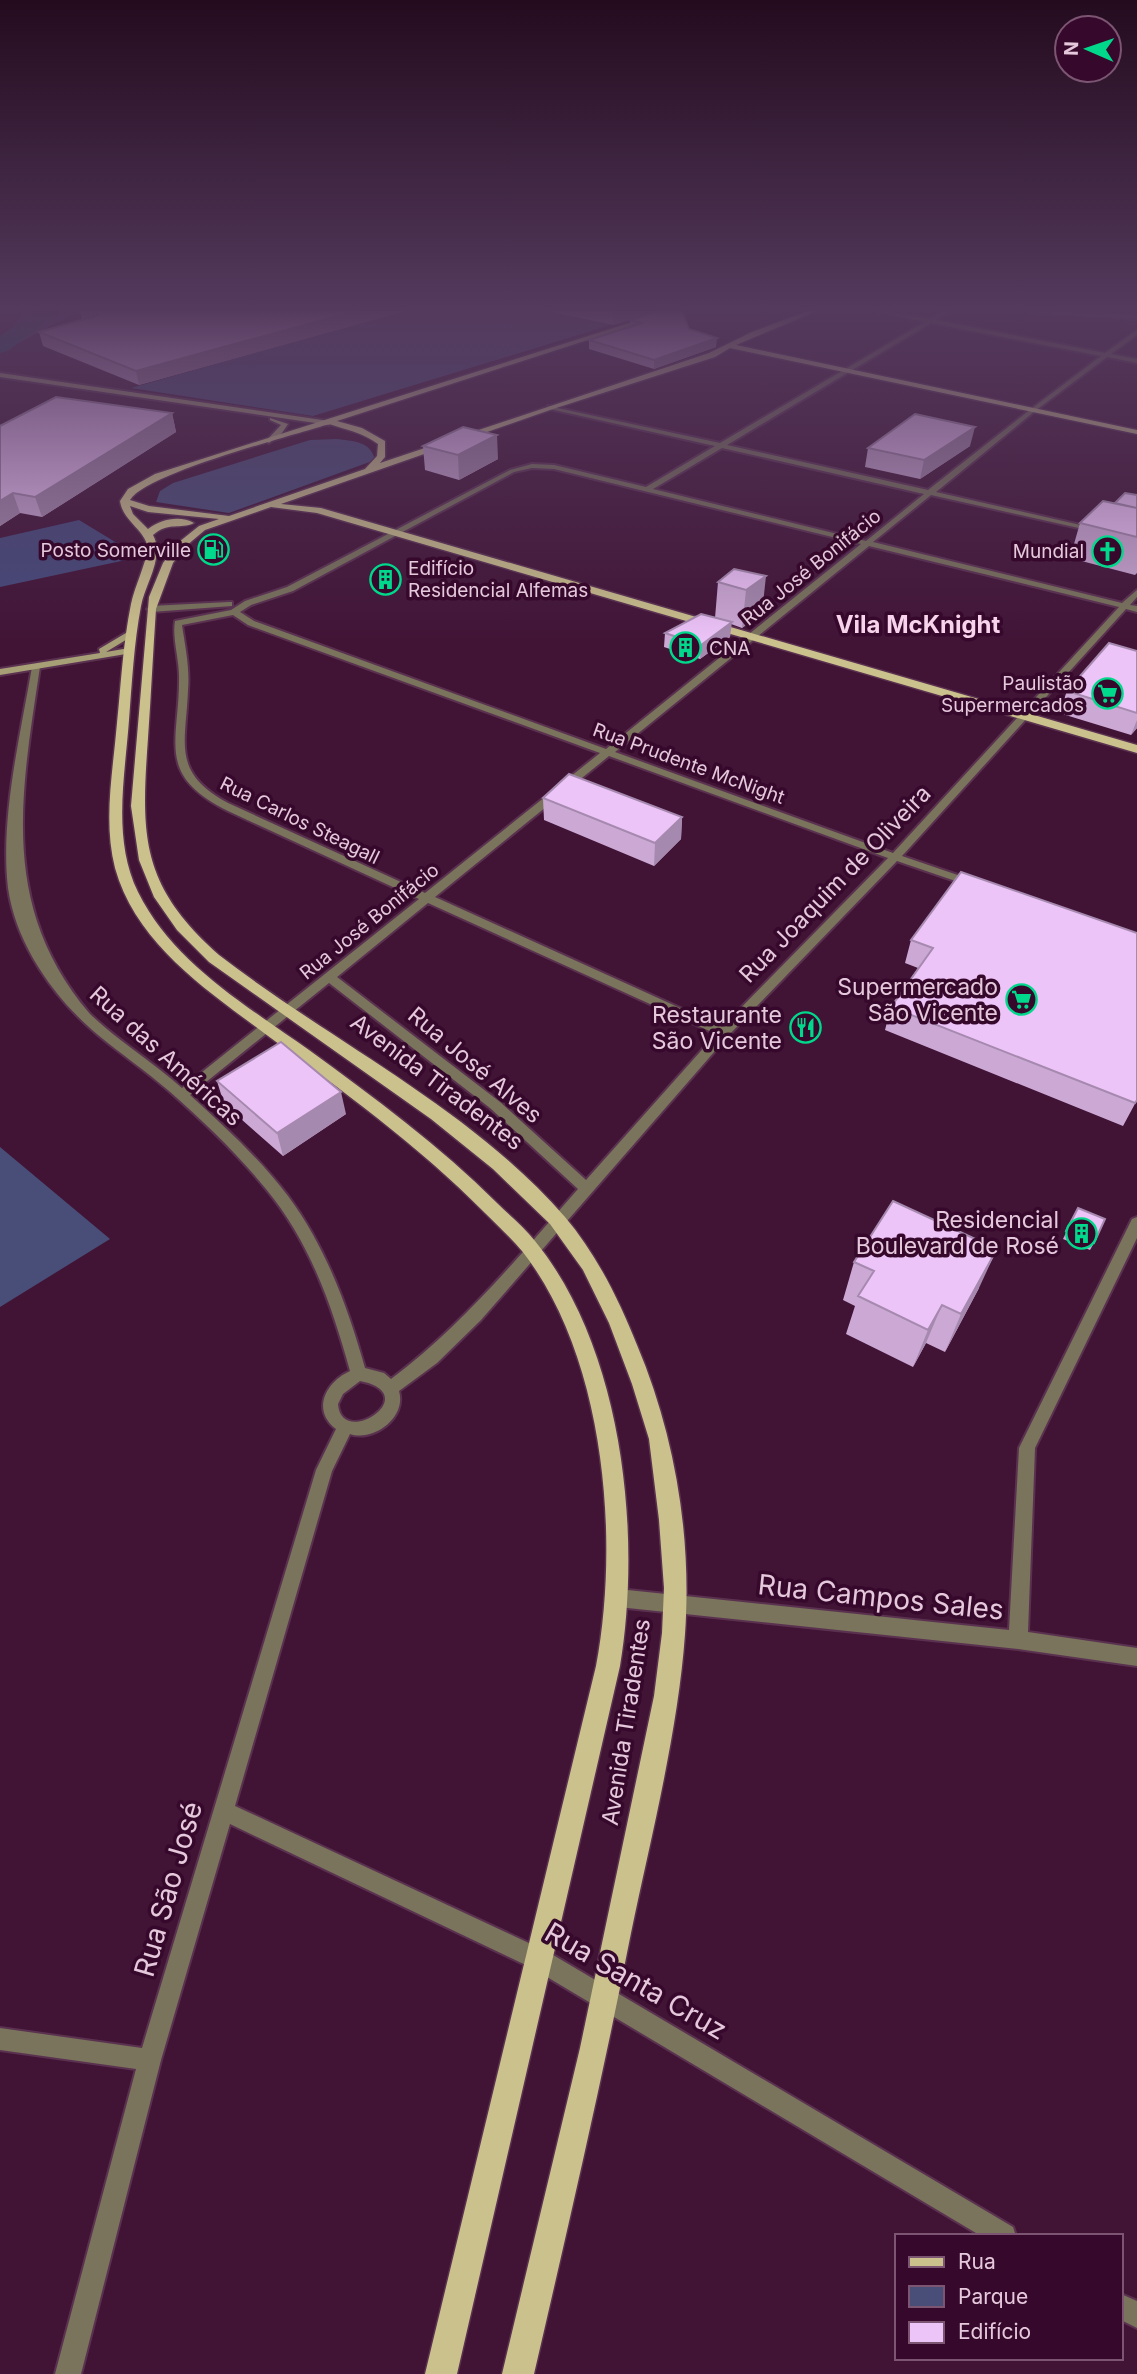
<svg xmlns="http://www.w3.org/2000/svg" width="1137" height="2374" viewBox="0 0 1137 2374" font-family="Inter,sans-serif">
	<rect width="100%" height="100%" fill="#411436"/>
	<path fill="#494e79" d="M403,311h144l64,14 -298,91 -182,-28z
		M336,439c17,2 35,2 39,21l-146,53 -73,-11 4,-11 13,-8 137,-43z
		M0,1147l110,92 -110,68z"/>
	<path fill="#45497a" d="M22,311h57l-70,37 2,-15z
		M79,520l61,37 -140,30v-49z"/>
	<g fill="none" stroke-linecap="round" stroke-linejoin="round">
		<path fill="#115160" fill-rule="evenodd" d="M35,311h25l-52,40 -8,2v-17z"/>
		<defs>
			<path id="street" d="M876,311l53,8 14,-8h7l-15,9 170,33 32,-23v5l-26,19 26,5v4l-30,-6 -72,54 -99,81 162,37 4,2 -1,2 -170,-38 -58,47 249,61 15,-13v7l-7,8 7,1v6l-11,-3 -224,247 76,26v4h-8l-73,-25 -169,175 -247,284 -44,43 -38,28c8,27 -26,51 -49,43l-18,37 -97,335 313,146 465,275 3,9h-35l-449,-268 -302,-144 -69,236 -80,314h-26l81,-305 -136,-19v-22l142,20 174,-578 20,-41c-25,-19 -10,-47 14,-58 -18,-65 -40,-129 -84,-182 -29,-36 -63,-68 -97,-98 -23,-20 -48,-37 -71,-56 -43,-36 -82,-90 -90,-147 -8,-70 12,-151 24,-221l4,-3 4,3c-20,131 -40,241 50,347 28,27 63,48 92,74l237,-189 -191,-88c-74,-37 -48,-69 -49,-135 0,-18 -7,-38 -4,-55l56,-11 14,-9 42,-14 223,-117 22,-6 22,1 92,22 69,-41 -165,-37 -2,-3 172,37 205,-121zM931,323l170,33 -70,53 -103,81 -201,-45zM722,448l202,46 -58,47 -213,-52zM532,468l22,1 307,75 -255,205 -352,-128 -14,-9 11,-7 42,-14 221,-119zM869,546l250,61 -226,246 -278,-101zM233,615l15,10 352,128 -175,140 -197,-90c-57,-31 -42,-59 -40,-113 2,-22 -3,-44 -6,-65zM609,756l279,102 -166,169 -287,-130zM428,903l288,131 -130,146 -86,-78 -163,-125zM329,983l161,125 88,81c-59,67 -115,136 -187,190l-7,-6 -19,-5c-17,-60 -39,-121 -77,-172 -28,-37 -63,-69 -98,-101zM360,1381c66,13 -19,69 -22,23l5,-10z
				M1026,311l111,4v4l-108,-6z
				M229,602h3v4l-81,6 -4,-3 4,-3z
				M1137,1217v21l-102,210 -7,184 109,16v18l-119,-17 -400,-42 -6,-3 -3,-6 3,-6 6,-3 391,41 10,-182 111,-225 2,-4z
				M1121,2294l16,7v27l-16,-8z"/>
			<path id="secondary" d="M0,373l329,48 3,2 -3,2 -329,-48z
				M270,418l18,6 -6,9 -13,10 -3,-2 15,-16 -11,-5z
				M131,630l4,3 -1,2 -28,17 23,-4 3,1v4l-132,22v-6l100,-16 -1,-4z"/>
			<path id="primary" d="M667,311h10l-340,110 25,7 23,13v16l-5,6 329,-110 43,-21 56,-21h9l-81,34 401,85v4l-407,-86 -15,9 -162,52 -272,95 40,4 816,237v8l-820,-240 -46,-6 -66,23 -19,16 -13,17 -17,46c-3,43 -5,86 -8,129 -7,98 -8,147 71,217 114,88 250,152 346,262 32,38 54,83 72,128 38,90 55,192 48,289 -7,98 -34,203 -54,299 -29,148 -63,294 -97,441h-32l78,-326 74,-352 8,-63 2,-45 -5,-68 -10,-81 -17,-55 -23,-61 -26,-53 -33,-46 -57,-55 -62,-50 -222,-157 -32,-32 -23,-33 -15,-37 -8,-54 18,-209 14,-34 16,-21 20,-16 20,-7 -71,-7 -18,-6 3,8 15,15c13,-10 32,-14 46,-6 -14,7 -25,-2 -41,12 12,22 -8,49 -12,71 -7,37 -9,76 -12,114 -4,56 -17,119 9,172 35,71 109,114 171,158 66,48 131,96 188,153 13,13 27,24 38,38 88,108 107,293 85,425l-163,708h-32l171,-708c24,-127 9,-310 -74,-415 -11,-13 -24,-25 -37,-38 -67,-68 -145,-124 -221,-180 -59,-44 -128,-90 -149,-165 -12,-47 -2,-97 2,-145 4,-40 6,-80 14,-119 4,-19 14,-37 17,-57 -5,-19 -25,-26 -28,-46l8,-12 27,-15zM329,424c17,6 33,8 49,20l-1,12 -12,13 -136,47 -80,-10 -19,-6c16,-27 162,-64 199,-76z"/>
		</defs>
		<use href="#street" stroke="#5b3150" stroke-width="4"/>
		<use href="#secondary" stroke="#5b3150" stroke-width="4"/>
		<use href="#primary" stroke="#5b3150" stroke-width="3"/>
		<use href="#street" fill="#79745b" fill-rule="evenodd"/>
		<use href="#secondary" fill="#a7a077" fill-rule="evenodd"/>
		<use href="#primary" fill="#cbc18c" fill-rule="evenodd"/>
	</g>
	<path fill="#cca9d5" d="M80,311h325l-266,74 -96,-39 -4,-14 43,-12z
		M547,311h135l7,18 27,18 -62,22 -65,-20v-9l41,-13v-7l22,-7 -39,12z
		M172,413l4,19 -134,85 -22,-4 -20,13v-100z
		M423,446l75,13 -39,21 -34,-10z
		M970,446l-50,33 -55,-12 3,-19z
		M1137,495v78l-2,2 -65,-17 10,-35 35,-20z
		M734,569l28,44 -20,15 -11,-4 -1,13 -30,22 -36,-12 1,-14 50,-15 3,-36z
		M1137,651v77l-6,7 -72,-22 8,-22z
		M543,798l139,19 -1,22 -27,27 -110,-46z
		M961,872l176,228 -14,26 -238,-96 6,-23 27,-39 -13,-5 6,-23z
		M217,1081l129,33 -63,42 -59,-52z
		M1078,1208l16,35 -4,7 -27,-11z
		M854,1262l125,26 -34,64 -19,-9 -13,24 -67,-33 9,-28 -12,-6z"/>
	<path fill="#a689ae" d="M355,311h50l-266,74 -3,-14z
		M616,311h42l-45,14v-13z
		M717,338l-1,9 -62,22v-9z
		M172,413l4,19 -134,85 -7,-20z
		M975,427l-5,19 -50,33 4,-19z
		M497,435l1,24 -39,21 -1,-25z
		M13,493l7,20 -20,13v-25z
		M766,576l-4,37 -20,15 4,-38z
		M732,622l-2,15 -30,22 1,-14z
		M1137,720v8l-6,7z
		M682,817l-1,22 -27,27 1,-23z
		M341,1092l5,22 -63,42 -6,-23z
		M997,1249l-18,39 -34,64 16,-38z
		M942,1305l-16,38 -13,24 15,-37z"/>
	<path fill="#edc4f8" stroke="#a689ae" stroke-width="2" d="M89,311h266l-219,60 -97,-39 60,-17z
		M658,311h24l7,18 28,9 -63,22 -65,-20 53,-17 -12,-3z
		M56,397l116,16 -137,84 -22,-4 -13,8v-75z
		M915,414l60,13 -51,33 -56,-12z
		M463,427l34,8 -39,20 -35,-9z
		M1125,493l12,2v13l-22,-5z
		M1103,501l34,7v29l-57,-14z
		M734,569l32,7 -20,14 -28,-8z
		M701,614l31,8 -31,23 -36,-12z
		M1109,643l28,8v62l-70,-22z
		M569,774l113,43 -27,26 -112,-45z
		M961,872l176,61v167l-2,3 -244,-96 42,-59 -22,-8z
		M281,1042l60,50 -64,41 -60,-52z
		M893,1201l104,48 -36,65 -19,-9 -14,25 -70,-34 16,-25 -20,-9z
		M1078,1208l27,11 -11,24 -28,-12z"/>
	<linearGradient id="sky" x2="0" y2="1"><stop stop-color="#240b1e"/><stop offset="0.48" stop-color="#543a5d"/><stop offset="1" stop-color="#543a5d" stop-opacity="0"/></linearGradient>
	<rect width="1137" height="643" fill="url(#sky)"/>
	<defs>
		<symbol id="fuel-ring" viewBox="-11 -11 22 22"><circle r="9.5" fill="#36092c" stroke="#00d98c" stroke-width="1.5"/><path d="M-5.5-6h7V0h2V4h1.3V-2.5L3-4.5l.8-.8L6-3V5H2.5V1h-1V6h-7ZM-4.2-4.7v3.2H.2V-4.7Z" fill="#00d98c"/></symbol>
		<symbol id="church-ring" viewBox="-11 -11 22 22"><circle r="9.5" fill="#36092c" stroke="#00d98c" stroke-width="1.5"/><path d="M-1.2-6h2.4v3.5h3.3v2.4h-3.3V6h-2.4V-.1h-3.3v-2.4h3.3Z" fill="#00d98c"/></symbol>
		<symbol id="building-ring" viewBox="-11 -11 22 22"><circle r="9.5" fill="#36092c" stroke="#00d98c" stroke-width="1.5"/><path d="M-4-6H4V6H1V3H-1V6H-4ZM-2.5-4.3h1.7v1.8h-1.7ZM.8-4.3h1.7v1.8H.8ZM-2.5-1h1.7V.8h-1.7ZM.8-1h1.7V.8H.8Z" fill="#00d98c"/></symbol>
		<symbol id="supermarket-ring" viewBox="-11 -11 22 22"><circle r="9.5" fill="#36092c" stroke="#00d98c" stroke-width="1.5"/><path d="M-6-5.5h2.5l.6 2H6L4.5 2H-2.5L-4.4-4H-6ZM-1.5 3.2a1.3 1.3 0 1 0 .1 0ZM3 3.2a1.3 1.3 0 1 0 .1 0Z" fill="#00d98c"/></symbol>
		<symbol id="restaurant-ring" viewBox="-11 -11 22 22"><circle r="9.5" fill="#36092c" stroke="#00d98c" stroke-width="1.5"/><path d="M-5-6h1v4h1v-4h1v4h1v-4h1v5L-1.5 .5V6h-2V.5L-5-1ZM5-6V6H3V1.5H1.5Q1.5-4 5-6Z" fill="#00d98c"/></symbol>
	</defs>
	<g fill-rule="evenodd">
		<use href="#fuel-ring" x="196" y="532" width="35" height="35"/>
		<use href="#church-ring" x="1090" y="534" width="35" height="35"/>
		<use href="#building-ring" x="368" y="562" width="35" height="35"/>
		<use href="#building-ring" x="668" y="630" width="35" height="35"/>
		<use href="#supermarket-ring" x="1090" y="676" width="35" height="35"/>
		<use href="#supermarket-ring" x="1004" y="982" width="35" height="35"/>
		<use href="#restaurant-ring" x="788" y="1010" width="35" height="35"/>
		<use href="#building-ring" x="1064" y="1216" width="35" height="35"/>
	</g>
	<g text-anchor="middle" stroke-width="7" stroke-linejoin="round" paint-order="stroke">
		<g font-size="19" fill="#e5c8db" stroke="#36092c" text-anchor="end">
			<text x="191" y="557">Posto Somerville</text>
			<text x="1084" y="558">Mundial</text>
			<text x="408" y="575" text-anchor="start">Edifício<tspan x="408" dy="22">Residencial Alfemas</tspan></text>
			<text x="709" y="655" text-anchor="start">CNA</text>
			<text x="1084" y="690">Paulistão<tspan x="1084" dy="22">Supermercados</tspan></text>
		</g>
		<g font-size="19" fill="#e5c8db" stroke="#36092c">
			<text transform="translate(811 567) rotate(-39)" y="7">Rua José Bonifácio</text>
			<text transform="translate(689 763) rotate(20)" y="7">Rua Prudente McNight</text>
			<text transform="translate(300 820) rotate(26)" y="7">Rua Carlos Steagall</text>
			<text transform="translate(369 921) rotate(-39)" y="7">Rua José Bonifácio</text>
		</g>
		<g font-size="23" fill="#e5c8db" stroke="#36092c">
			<text transform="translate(835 884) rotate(-46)" y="8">Rua Joaquim de Oliveira</text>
			<text transform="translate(166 1056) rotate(42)" y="8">Rua das Américas</text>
			<text transform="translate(475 1065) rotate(40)" y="8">Rua José Alves</text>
			<text transform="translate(437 1082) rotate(37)" y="8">Avenida Tiradentes</text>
			<text transform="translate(626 1722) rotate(-81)" y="8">Avenida Tiradentes</text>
		</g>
		<g font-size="23" fill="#e5c8db" stroke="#36092c" text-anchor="end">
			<text x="998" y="995">Supermercado<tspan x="998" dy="26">São Vicente</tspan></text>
			<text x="782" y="1023">Restaurante<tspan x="782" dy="26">São Vicente</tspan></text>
			<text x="1059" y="1228">Residencial<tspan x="1059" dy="26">Boulevard de Rosé</tspan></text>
		</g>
		<g font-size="24" font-weight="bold" fill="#f8d4ec" stroke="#36092c">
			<text x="918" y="633">Vila McKnight</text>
		</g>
		<g font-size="28" fill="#e5c8db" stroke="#36092c">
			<text transform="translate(881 1597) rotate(6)" y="10">Rua Campos Sales</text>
			<text transform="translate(168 1889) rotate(-74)" y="10">Rua São José</text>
			<text transform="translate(636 1981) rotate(30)" y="10">Rua Santa Cruz</text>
		</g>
	</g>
	<rect x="895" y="2234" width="228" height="126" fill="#36092c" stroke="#7c5572" stroke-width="2"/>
	<rect x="909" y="2257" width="35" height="10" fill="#cbc18c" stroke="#7c5572" stroke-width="2"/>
	<text x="958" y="2269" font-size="21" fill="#e5c8db">Rua</text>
	<rect x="909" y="2286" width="35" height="21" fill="#494e79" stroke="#7c5572" stroke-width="2"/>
	<text x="958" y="2304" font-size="21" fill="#e5c8db">Parque</text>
	<rect x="909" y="2322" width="35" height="21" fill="#edc4f8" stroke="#7c5572" stroke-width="2"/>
	<text x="958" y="2339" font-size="21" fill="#e5c8db">Edifício</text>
	<g transform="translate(1088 49) rotate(272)"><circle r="33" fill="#36092c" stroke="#7c5572" stroke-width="2"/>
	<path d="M0-5L12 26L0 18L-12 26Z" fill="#00d98c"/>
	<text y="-10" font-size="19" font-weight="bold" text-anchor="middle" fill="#e5c8db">N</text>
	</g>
</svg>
